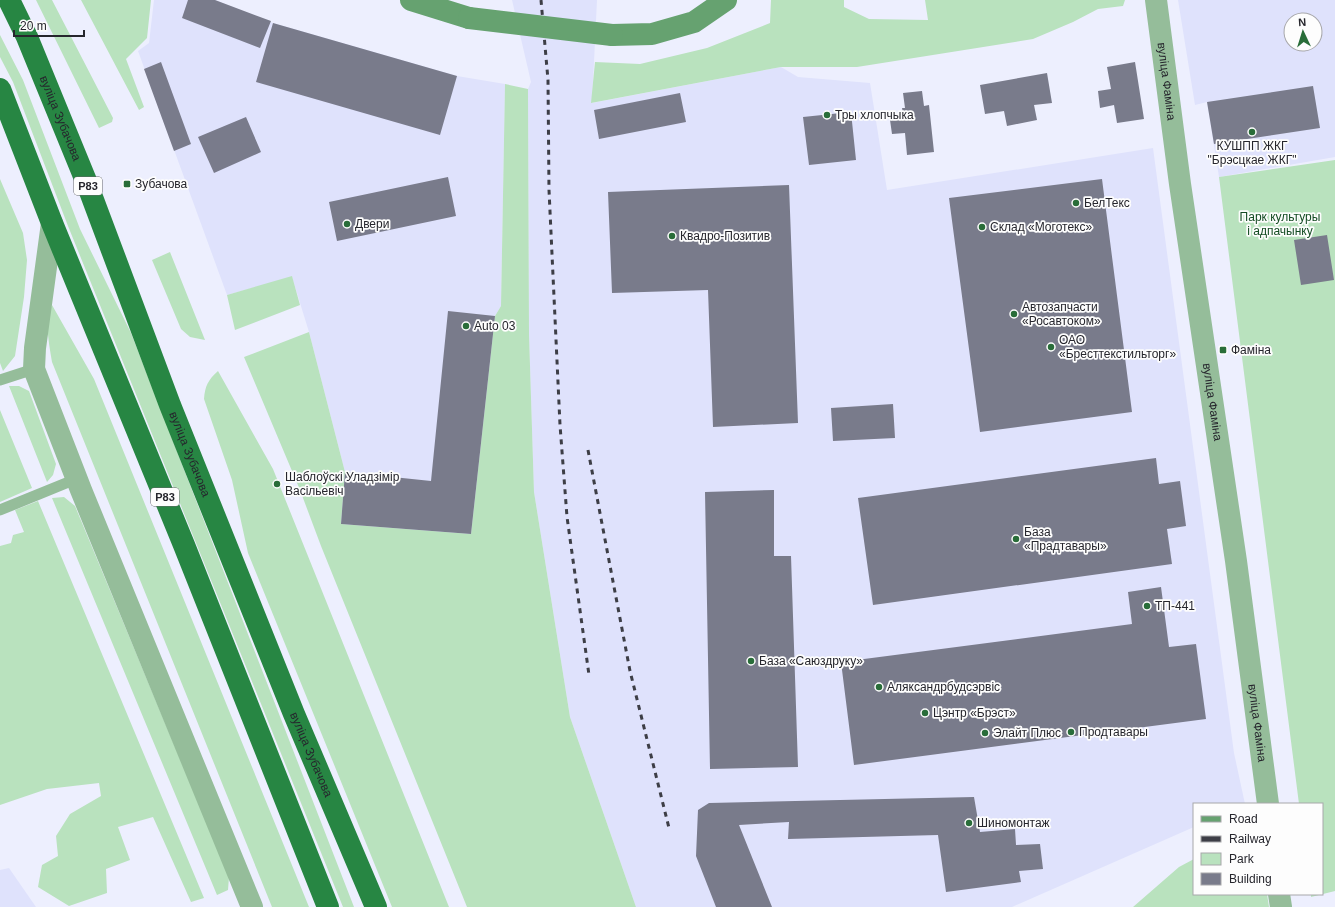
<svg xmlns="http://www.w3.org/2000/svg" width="1335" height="907" viewBox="0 0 1335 907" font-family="Arial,sans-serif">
	<rect width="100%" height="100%" fill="#edeffe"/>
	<path fill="#dfe2fc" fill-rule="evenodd" d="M154,0h61l58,23 184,53 48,8 -4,222 -6,10 -24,218 -130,-10 4,-52 -36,-140 -17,-55 -65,18 -89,-244 11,-8z
		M512,0h85l-5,103 189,-36 17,10 72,6 17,107 266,-42 81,605 11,51h-51v23l-182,80h-376l-66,-190 -36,-225 -5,-158 -1,-245 3,-7z
		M1178,0h157v157l-116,20 -12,-75 -12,3zM1291,20h24v24h-24z
		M9,868l27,39h-36v-37z"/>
	<path fill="#b9e2be" d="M36,0h16l61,118 -1,4 -13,6z
		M81,0h70l-4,38 -21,21 18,48 -5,3z
		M771,0h73v7l25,12 59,1 -3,-20h200l-2,6 -25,3 -25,13 -40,17 -176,28h-76l-190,36 4,-41 45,2 67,-16 63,-25z
		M0,35l23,45 57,149 51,104 223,574h-11l-275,-681 -55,-144 -13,-25z
		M505,84l23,5 1,245 5,158 36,225 66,190h-169l-146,-361 -21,-56 -56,-133 65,-25 36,140 -4,52 130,10 24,-218 6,-10z
		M1335,160v731l-24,6v-3h11v-90h-23l-80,-627z
		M0,179l23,54 4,27 -3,37 -9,59 -12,15 -3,-8z
		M170,252l35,88 -15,-3 -9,-8 -29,-69z
		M292,276l8,29 -65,25 -8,-35z
		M52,305l42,74 215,528h-37l-220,-545c-3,-19 -8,-40 0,-57z
		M218,371l55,98 176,438h-57l-144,-354 -16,-73 -28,-81c1,-13 4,-19 14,-28z
		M9,386h10l10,5 27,73 -3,11 -6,7z
		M0,410l32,78 -32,14z
		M64,497l11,9 154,371 -1,13 -11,5 -165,-397z
		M38,501l166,397 -13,4 -38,-85 -35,10 12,33 -24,9 1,24 -38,13 -31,-19 4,-22 16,-9 -2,-20 14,-22 31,-18 -2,-13 -52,6 -47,16v-259l11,-3 2,-8 11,-3 -9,-22z
		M1194,859v35h73l2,13h-136l46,-40z"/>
	<path fill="#797b8b" d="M188,0h27l56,21 -11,27 -78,-30z
		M273,23l184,53 -17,59 -184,-53z
		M161,62l30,82 -17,7 -30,-82z
		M1135,62l9,57 -27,4 -3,-18 -14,3 -2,-17 13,-2 -4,-22z
		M1047,73l5,30 -18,2 3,15 -30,6 -3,-15 -19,3 -5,-29z
		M1313,86l7,42 -106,16 -7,-42z
		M922,91l2,15 5,-1 5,47 -27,3 -2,-22 -13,1 -2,-14 14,-2 -2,-10h3l-2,-15z
		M680,93l6,29 -87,17 -5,-29z
		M851,112l5,48 -47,5 -6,-48z
		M246,117l15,35 -47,21 -16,-36z
		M448,177l8,39 -119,25 -8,-39z
		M1102,179l30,233 -152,20 -31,-234z
		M789,185l9,238 -85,4 -5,-137 -96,3 -4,-101z
		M1327,235l7,45 -33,5 -7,-45z
		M448,311l47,5 -24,218 -130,-10 4,-52 86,9z
		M893,404l2,34 -62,3 -2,-33z
		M1156,458l3,26 21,-3 6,45 -19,3 5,35 -299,41 -15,-107z
		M774,490v66h17l7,211 -88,2 -5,-277z
		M1161,587l8,60 27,-3 10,75 -352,46 -13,-103 291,-38 -4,-32z
		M974,797l6,35 35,-3 1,16 24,-1 3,25 -24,2 2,11 -75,10 -8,-57 -150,4 1,-17 -50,3 33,82h-56l-20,-51 2,-46 11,-7z"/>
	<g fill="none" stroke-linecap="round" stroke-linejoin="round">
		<path stroke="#95bd9a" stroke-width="11" d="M0,380l34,-11
			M0,510l76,-31"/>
		<path stroke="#95bd9a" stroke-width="22" d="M52,223l-17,125 -1,21 47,121 171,417"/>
		<g stroke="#95bd9a" stroke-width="22">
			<path id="s1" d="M1156,0l24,184 56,377 32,243"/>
			<path d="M1279,894l2,13"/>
		</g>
		<path stroke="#66a270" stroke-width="22" d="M411,0l58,18
			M612,35l40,-1 42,-12 32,-22"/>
		<g stroke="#278643" stroke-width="22">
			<path id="s2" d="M9,0l18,37 59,144 84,224 124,309 82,193"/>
			<path d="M0,89l52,134 132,322 144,362"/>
		</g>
		<path stroke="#3d3e46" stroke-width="3" stroke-dasharray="5 5" stroke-linecap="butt" d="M541,0l7,80 1,110 11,235 7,92 22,158
			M588,450l42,221 39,157"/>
		<path stroke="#66a270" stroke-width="22" d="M469,18l143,17"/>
	</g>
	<g fill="#296d39" stroke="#fdfdfd" stroke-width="1.5">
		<circle cx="827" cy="115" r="4"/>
		<circle cx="1252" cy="132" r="4"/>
		<rect x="123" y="180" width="8" height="8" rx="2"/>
		<circle cx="1076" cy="203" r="4"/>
		<circle cx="347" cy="224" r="4"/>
		<circle cx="982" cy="227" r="4"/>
		<circle cx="672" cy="236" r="4"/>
		<circle cx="1014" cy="314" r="4"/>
		<circle cx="466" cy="326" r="4"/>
		<circle cx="1051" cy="347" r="4"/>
		<rect x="1219" y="346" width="8" height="8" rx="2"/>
		<circle cx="277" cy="484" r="4"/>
		<circle cx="1016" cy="539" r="4"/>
		<circle cx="1147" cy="606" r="4"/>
		<circle cx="751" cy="661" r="4"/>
		<circle cx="879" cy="687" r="4"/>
		<circle cx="925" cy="713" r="4"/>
		<circle cx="1071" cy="732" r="4"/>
		<circle cx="985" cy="733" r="4"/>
		<circle cx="969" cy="823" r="4"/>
	</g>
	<g text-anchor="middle" stroke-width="3.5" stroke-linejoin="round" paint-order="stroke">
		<g fill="#fdfdfd" stroke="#66666b" stroke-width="1">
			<rect x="74" y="177" width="28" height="18" rx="3"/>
			<rect x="151" y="488" width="28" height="18" rx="3"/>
		</g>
		<g font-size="11" font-weight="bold" fill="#26262d">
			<text x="88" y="190">Р83</text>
			<text x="165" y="501">Р83</text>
		</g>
		<g font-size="12" fill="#26262d" stroke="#fdfdfd">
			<text dy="4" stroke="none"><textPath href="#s1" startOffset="82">вуліца Фаміна</textPath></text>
			<text dy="4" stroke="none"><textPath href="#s2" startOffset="129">вуліца Зубачова</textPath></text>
			<text dy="4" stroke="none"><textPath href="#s1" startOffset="406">вуліца Фаміна</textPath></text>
			<text dy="4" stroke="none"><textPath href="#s2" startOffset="489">вуліца Зубачова</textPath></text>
			<text dy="4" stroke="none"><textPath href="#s1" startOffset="730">вуліца Фаміна</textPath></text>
			<text dy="4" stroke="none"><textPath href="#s2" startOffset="813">вуліца Зубачова</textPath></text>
		</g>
		<g font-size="12" fill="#26262d" stroke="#fdfdfd" text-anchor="start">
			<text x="835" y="119">Тры хлопчыка</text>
			<text x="1252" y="150" text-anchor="middle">КУШПП ЖКГ<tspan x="1252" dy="14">"Брэсцкае ЖКГ"</tspan></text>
			<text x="135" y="188">Зубачова</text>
			<text x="1084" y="207">БелТекс</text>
			<text x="355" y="228">Двери</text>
			<text x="990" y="231">Склад «Моготекс»</text>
			<text x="680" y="240">Квадро-Позитив</text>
			<text x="1022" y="311">Автозапчасти<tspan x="1022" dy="14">«Росавтоком»</tspan></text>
			<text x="474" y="330">Auto 03</text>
			<text x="1059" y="344">ОАО<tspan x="1059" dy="14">«Бресттекстильторг»</tspan></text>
			<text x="1231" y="354">Фаміна</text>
			<text x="285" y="481">Шаблоўскі Уладзімір<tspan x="285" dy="14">Васільевіч</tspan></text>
			<text x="1024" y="536">База<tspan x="1024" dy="14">«Прадтавары»</tspan></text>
			<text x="1155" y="610">ТП-441</text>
			<text x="759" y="665">База «Саюздруку»</text>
			<text x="887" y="691">Аляксандрбудсэрвіс</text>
			<text x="933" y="717">Цэнтр «Брэст»</text>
			<text x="1079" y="736">Продтавары</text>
			<text x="993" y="737">Элайт Плюс</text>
			<text x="977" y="827">Шиномонтаж</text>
		</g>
		<g font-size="12" fill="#144c23" stroke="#fdfdfd">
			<text x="1280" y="221">Парк культуры<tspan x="1280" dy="14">і адпачынку</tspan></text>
		</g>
	</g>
	<rect x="1193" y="803" width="130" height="92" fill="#fdfdfd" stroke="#a7a7aa"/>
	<rect x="1201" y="816" width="20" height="6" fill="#66a270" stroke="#a7a7aa"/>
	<text x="1229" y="823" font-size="12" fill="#26262d">Road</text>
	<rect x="1201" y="836" width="20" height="6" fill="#3d3e46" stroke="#a7a7aa"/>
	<text x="1229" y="843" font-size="12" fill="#26262d">Railway</text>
	<rect x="1201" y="853" width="20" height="12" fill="#b9e2be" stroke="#a7a7aa"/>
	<text x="1229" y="863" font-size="12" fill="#26262d">Park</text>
	<rect x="1201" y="873" width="20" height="12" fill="#797b8b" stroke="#a7a7aa"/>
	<text x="1229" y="883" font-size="12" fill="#26262d">Building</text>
	<g transform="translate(1303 32) rotate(356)"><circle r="19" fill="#fdfdfd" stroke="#a7a7aa"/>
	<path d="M0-3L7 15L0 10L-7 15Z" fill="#296d39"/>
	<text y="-6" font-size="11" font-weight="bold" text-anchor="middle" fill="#26262d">N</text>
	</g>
	<path d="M14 30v6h70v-6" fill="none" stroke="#26262d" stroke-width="2"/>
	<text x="20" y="30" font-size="12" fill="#26262d" stroke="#fdfdfd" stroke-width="3" paint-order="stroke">20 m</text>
</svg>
